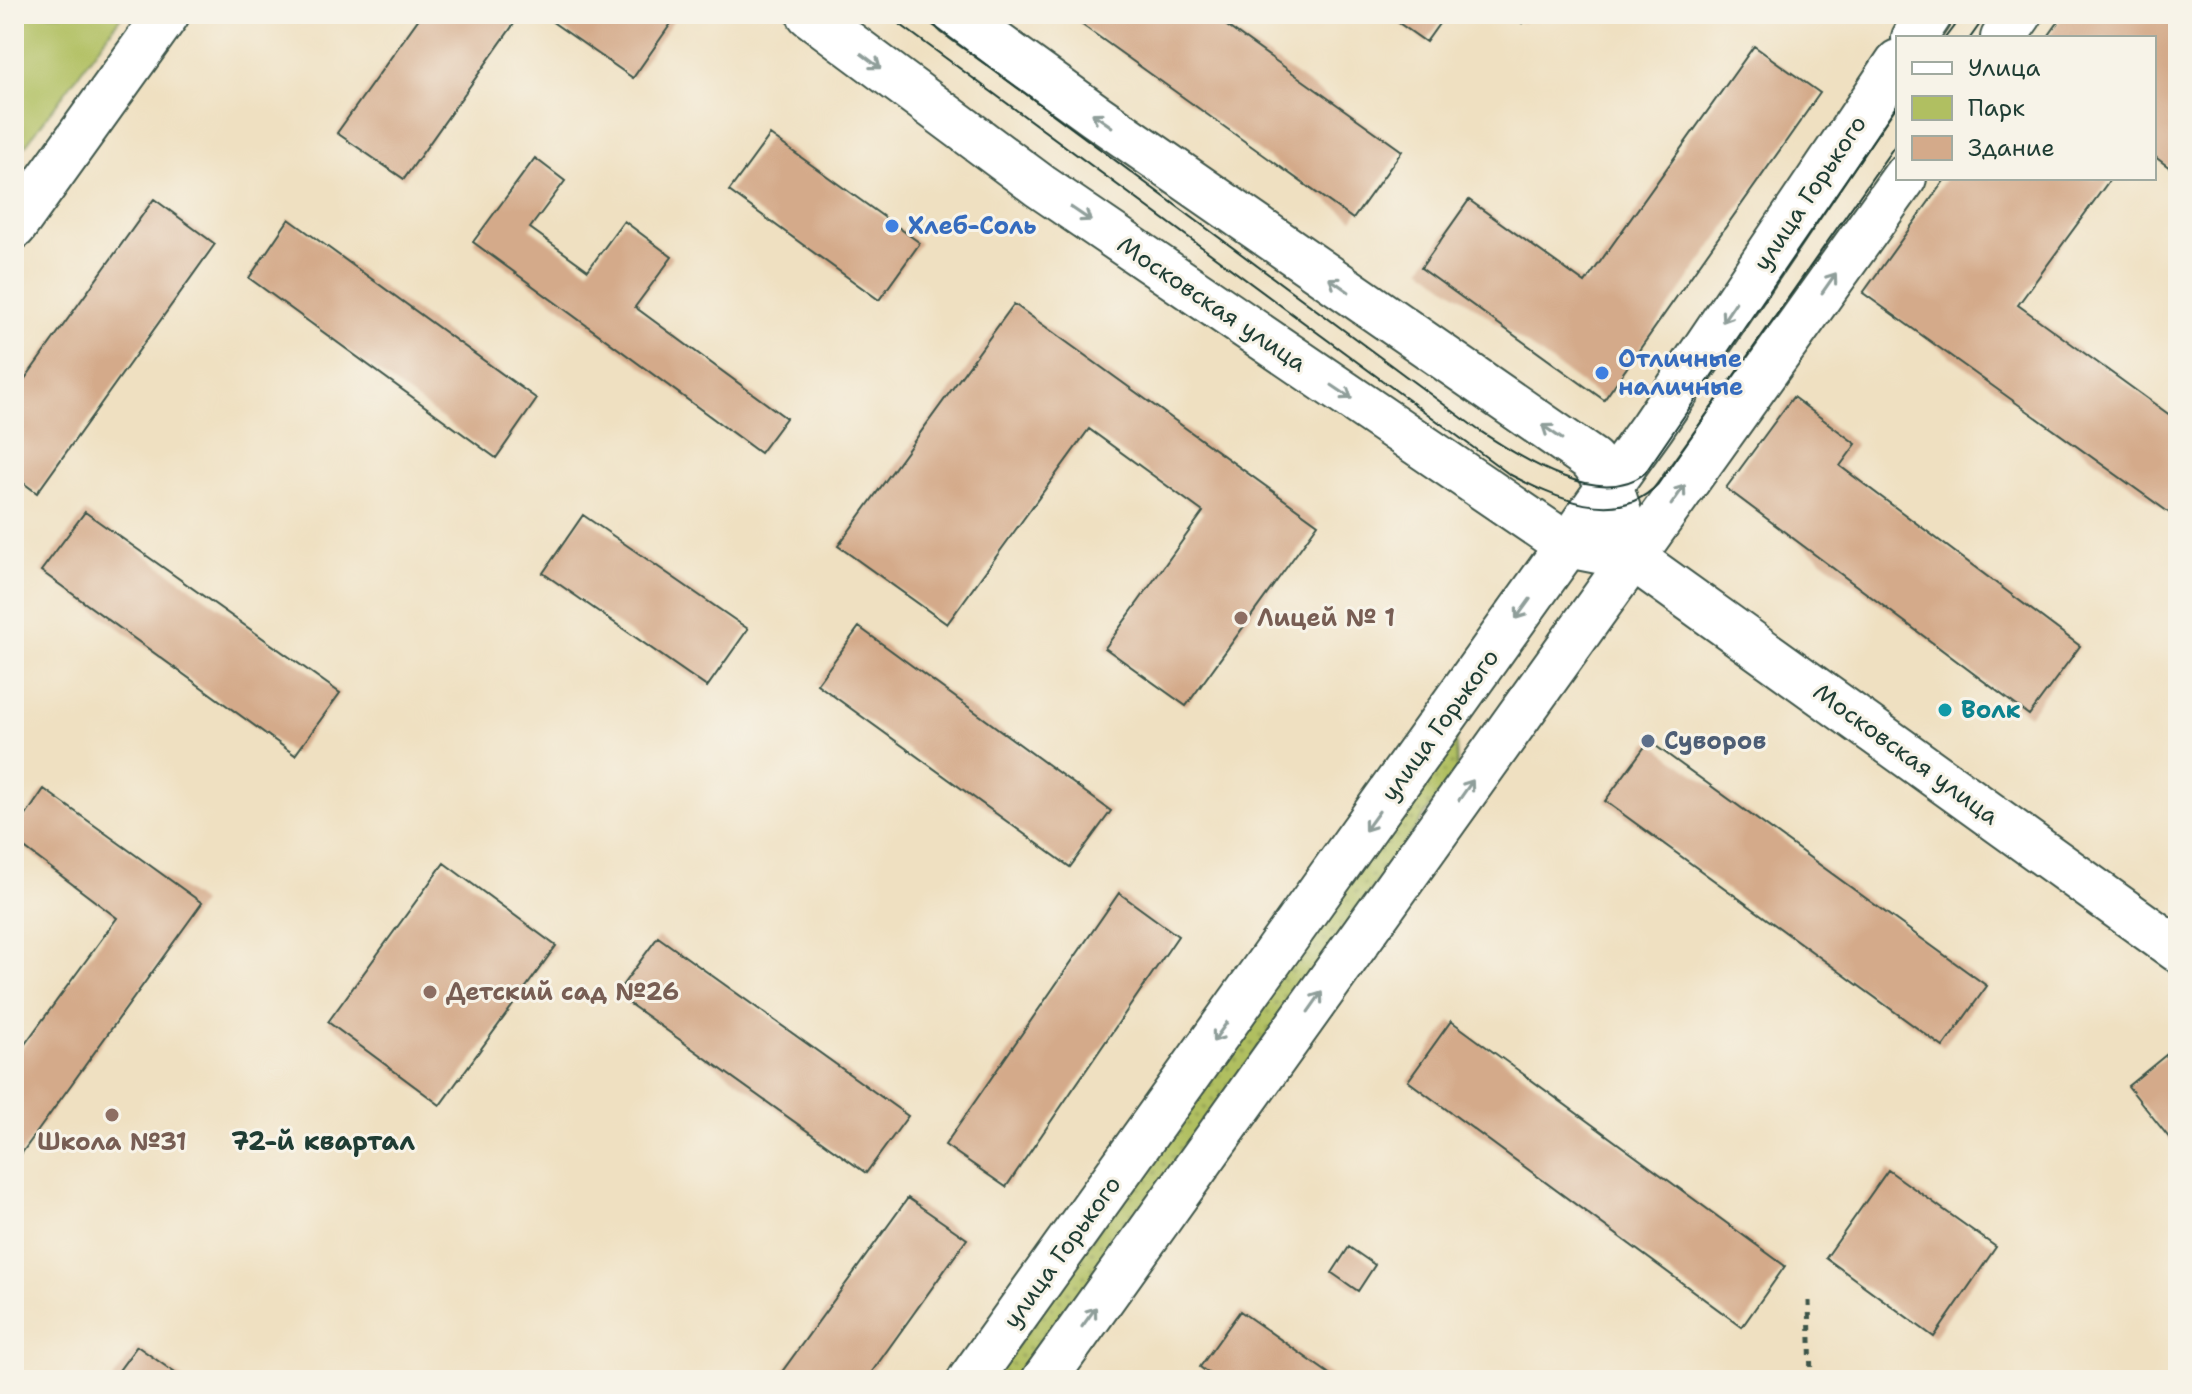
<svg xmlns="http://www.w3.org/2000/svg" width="2192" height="1394" viewBox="0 0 2192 1394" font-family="'Shantell Sans',sans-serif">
	<defs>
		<pattern id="grass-dots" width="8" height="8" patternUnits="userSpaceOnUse" patternTransform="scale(2)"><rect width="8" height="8" fill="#b0bf61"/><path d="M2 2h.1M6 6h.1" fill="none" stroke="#8f9c51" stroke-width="1.8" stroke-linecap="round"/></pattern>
	</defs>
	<rect width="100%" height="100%" fill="#f7f3e8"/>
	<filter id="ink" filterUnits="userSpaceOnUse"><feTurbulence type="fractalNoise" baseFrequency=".0125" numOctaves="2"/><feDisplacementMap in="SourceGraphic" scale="16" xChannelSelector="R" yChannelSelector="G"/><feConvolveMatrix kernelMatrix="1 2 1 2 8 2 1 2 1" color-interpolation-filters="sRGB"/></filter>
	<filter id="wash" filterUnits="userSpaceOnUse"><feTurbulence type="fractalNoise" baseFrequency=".006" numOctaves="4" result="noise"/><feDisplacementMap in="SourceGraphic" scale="32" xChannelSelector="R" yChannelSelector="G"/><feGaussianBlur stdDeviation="1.8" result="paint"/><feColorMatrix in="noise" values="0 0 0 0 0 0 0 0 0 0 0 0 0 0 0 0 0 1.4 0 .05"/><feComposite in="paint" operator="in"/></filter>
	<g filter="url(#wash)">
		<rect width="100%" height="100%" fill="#efe0c1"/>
		<path fill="url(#grass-dots)" stroke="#687e4a" stroke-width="2" d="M1456,728l1,42 -438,610h-27z"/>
		<path fill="#b0bf61" stroke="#687e4a" stroke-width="2" d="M14,14h109l-109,147z"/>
		<g id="blocks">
			<path fill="#d4aa8a" d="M422,14h99l-117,165 -67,-46z
				M541,14h134l2,1 -44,63z
				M1067,14h143l192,137 -49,68z
				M1386,14h60l-20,28z
				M1510,14h18l-6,9z
				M2064,14h114v160l-24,-18v-118h-107z
				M1754,46l66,47 -216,307 -183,-132 48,-68 116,83z
				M770,135l150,108 -41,57 -150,-109z
				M535,158l30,23 -35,47 58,42 36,-49 48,36 -37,50 151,111 -26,35 -287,-211z
				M1946,178h165l-93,127 160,116v98l-315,-226z
				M154,199l61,45 -178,249 -23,-17v-82z
				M289,219l248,180 -41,59 -247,-180z
				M1014,304l304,220 -132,182 -81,-58 98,-136 -114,-83 -142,195 -109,-78z
				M1793,397l63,47 -16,22 240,180 -51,69 -303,-227z
				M85,512l255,181 -45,62 -254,-184z
				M583,515l165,114 -41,58 -164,-114z
				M859,627l252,184 -41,56 -253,-183z
				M1649,741l338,245 -44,61 -338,-246z
				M44,789l158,114 -188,261v-105l103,-141 -103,-78v-7z
				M444,863l112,83 -116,159 -112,-83z
				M1119,893l59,43 -172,251 -61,-42z
				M658,937l250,179 -42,57 -250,-179z
				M1451,1021l334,245 -43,61 -334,-246z
				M2178,1045v104l-50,-63z
				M1888,1170l108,77 -62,90 -108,-79z
				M908,1198l59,41 -101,141h-90z
				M1349,1247l26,18 -17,26 -26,-18z
				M1240,1311l98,69h-120l-18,-13z
				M137,1346l48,34h-73z"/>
		</g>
	</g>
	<g filter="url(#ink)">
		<use href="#blocks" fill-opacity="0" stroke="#3e5549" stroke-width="2"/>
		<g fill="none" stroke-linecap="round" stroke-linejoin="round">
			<defs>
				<path id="minor" d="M809,14l231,172 527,359 66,13 545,392
					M955,14l141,102 496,344 18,24 23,74
					M14,227l153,-213"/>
				<path id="secondary" d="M1914,38l16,-24
					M2003,38l17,-24
					M970,1380l682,-953 246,-365
					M1044,1380l860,-1202"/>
			</defs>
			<use href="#minor" stroke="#3e5549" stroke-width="48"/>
			<use href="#secondary" stroke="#3e5549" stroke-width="48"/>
			<path stroke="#3e5549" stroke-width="5" stroke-dasharray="6 6" stroke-linecap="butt" d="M1809,1301l2,79"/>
			<use href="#minor" stroke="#fff" stroke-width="44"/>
			<use href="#secondary" stroke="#fff" stroke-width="44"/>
			<path stroke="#1f3d34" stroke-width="2" d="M886,14l623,460c44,23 108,54 149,10l240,-343
				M918,14l559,415c40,26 121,81 168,44l253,-369
				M1945,38l18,-24
				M1970,38l17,-24"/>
		</g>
		<defs><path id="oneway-shaft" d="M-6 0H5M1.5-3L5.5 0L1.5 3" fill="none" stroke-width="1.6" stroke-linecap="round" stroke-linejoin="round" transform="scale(2)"/></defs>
		<g stroke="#8f9e9a">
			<use href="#oneway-shaft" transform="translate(871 61) rotate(37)"/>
			<use href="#oneway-shaft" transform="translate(1102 120) rotate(-145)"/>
			<use href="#oneway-shaft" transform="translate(1081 214) rotate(34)"/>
			<use href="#oneway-shaft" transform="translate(1829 283) rotate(-55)"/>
			<use href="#oneway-shaft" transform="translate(1339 285) rotate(-145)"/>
			<use href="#oneway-shaft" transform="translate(1729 312) rotate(124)"/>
			<use href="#oneway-shaft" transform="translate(1342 392) rotate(34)"/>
			<use href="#oneway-shaft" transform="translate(1552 432) rotate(-145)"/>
			<use href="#oneway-shaft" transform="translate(1678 495) rotate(-55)"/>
			<use href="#oneway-shaft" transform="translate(1523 609) rotate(126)"/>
			<use href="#oneway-shaft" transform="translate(1466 790) rotate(-55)"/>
			<use href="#oneway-shaft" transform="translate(1372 821) rotate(126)"/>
			<use href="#oneway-shaft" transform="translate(1315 1002) rotate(-55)"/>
			<use href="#oneway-shaft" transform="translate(1220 1032) rotate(126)"/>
			<use href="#oneway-shaft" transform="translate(1089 1317) rotate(-54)"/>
		</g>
	</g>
	<g fill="#3f7fe0" stroke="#f7f3e8" stroke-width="3">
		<circle cx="892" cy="226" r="8"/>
		<circle cx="1602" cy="373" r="8"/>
	</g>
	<g fill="#8d6e63" stroke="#f7f3e8" stroke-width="3">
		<circle cx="1241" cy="618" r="8"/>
		<circle cx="430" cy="992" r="8"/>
		<circle cx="112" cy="1115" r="8"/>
	</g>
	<circle fill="#0f9aa8" stroke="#f7f3e8" stroke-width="3" cx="1945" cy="710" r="8"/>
	<circle fill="#5c6f8a" stroke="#f7f3e8" stroke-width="3" cx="1648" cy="741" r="8"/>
	<g text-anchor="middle" stroke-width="6" stroke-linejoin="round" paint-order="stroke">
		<g font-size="24" fill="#1f3d34" stroke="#f7f3e8">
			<text transform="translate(1810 193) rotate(-56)" y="8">улица Горького</text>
			<text transform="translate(1212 304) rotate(34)" y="8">Московская улица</text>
			<text transform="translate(1440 725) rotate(-54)" y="8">улица Горького</text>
			<text transform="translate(1906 754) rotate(36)" y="8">Московская улица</text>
			<text transform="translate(1062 1252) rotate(-54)" y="8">улица Горького</text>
		</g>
		<g font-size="24" font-weight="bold" fill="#366cbe" stroke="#f7f3e8" text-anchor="start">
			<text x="908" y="234">Хлеб-Соль</text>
			<text x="1618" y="367">Отличные<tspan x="1618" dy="28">наличные</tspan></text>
		</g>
		<g font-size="24" font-weight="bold" fill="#785e54" stroke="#f7f3e8" text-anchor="start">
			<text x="1257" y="626">Лицей № 1</text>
			<text x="446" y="1000">Детский сад №26</text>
			<text x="112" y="1150" text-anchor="middle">Школа №31</text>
		</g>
		<g font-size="24" font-weight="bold" fill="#0d838f" stroke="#f7f3e8" text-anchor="start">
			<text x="1961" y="718">Волк</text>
		</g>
		<g font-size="24" font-weight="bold" fill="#4e5e75" stroke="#f7f3e8" text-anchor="start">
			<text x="1664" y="749">Суворов</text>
		</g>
		<g font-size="26" font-weight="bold" fill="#1f3d34" stroke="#f7f3e8">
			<text x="323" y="1150">72-й квартал</text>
		</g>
	</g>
	<rect width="2192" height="1394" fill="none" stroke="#f7f3e8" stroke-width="48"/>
	<rect x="1896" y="36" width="260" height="144" fill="#f7f3e8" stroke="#a1aaa0" stroke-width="2"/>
	<rect x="1912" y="62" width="40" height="12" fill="#ffffff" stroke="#a1aaa0" stroke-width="2"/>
	<text x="1968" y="76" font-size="24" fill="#1f3d34">Улица</text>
	<rect x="1912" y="96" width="40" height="24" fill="#b0bf61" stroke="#a1aaa0" stroke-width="2"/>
	<text x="1968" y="116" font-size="24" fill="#1f3d34">Парк</text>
	<rect x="1912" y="136" width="40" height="24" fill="#d4aa8a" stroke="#a1aaa0" stroke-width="2"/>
	<text x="1968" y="156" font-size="24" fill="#1f3d34">Здание</text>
</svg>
